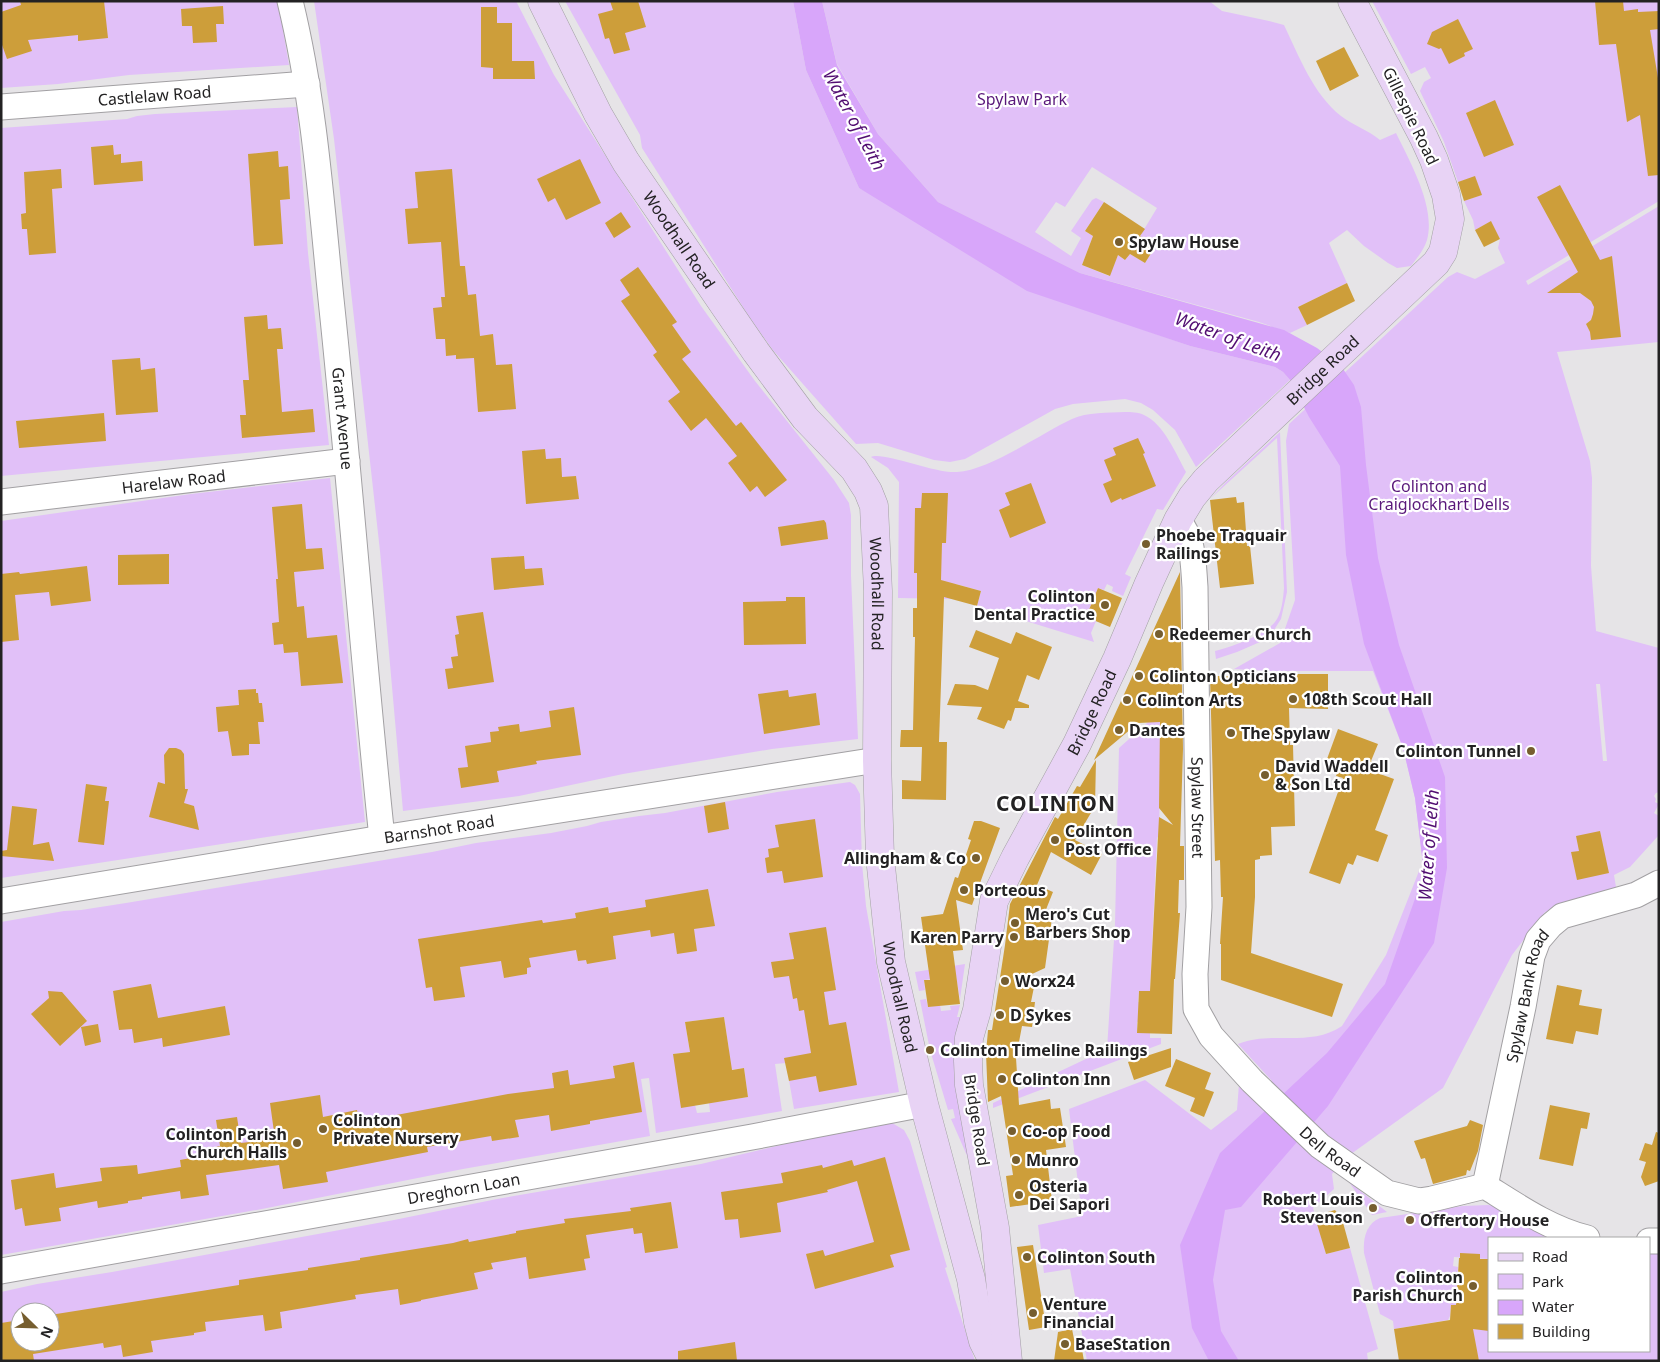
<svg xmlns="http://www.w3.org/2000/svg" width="1660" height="1362" viewBox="0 0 1660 1362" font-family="'Noto Sans',sans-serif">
	<rect width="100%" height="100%" fill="#e6e4e7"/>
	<path fill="#e1c0f8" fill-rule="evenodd" d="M1,1h277l11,64 -160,10 -71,9 -57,4z
		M314,1h202l38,74 147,231 54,75 79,99 15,23 2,12v61l7,163 -86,10 -149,25 -104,22 -116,15 -23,-260 -46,-412z
		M565,1h228l13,69 53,118 271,137 60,21 85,21 8,5 7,8 -94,87 -21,-37 -22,-20 -12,-7 -16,-4 -52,5 -18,5 -90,50 -15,3 -16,-2 -56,-17 -22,1 -84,-95 -24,-34 -106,-167 -2,-13z
		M822,1h387l13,10 47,10 15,4c15,31 29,69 57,91 12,9 27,14 39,24l16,-7c14,29 40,74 31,107 -3,10 -10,18 -16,26l-14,2 -9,-5 -24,-17 -17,-16 -18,13 18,40 -49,24 9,18 -17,8 -31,-11 -179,-49 -142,-71 -60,-68 -41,-70zM1092,167l65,41 -17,28 15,11 -10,16 -15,-9 -5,6 -7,-5 -9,21 -27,-11 11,-29 -8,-5 19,-29 -8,-4 -4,2 -21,31 10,7 -10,18 -36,-24 21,-30 9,5z
		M1372,1h287v200l-133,80 2,4 131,-79v136l-102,10 33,109 2,17 -1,88 5,65 63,17v144l-3,1 -2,3 2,3 -1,3 4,2 -5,9 5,3v19l-29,32 -16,8 3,18 -72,19 -33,43 -69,133 -92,66 -19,20 2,15 -21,19 13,46 24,-6 28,101 -11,4 1,8h-281l-17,-92 -26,4 -6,-48 44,-9 -13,-107 76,-29 66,50 26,-20 2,-26 17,14 16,-17 -34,-37c34,-14 71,4 104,-18l44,-71 33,-84 5,1 -9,-74 -12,-50 -30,-77h-102l-37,-2 46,-26 15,-43 -9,-159 3,-17 159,-147 9,-5 18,7 30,-16 -7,-15 2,-9 -10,-17 -15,8 -2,-10 -9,-19 17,-6 -6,-18 -17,5 -14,-40 -24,-51 4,-9 7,-4 -6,-11 -14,7zM1596,684h4l7,77h-4z
		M297,107l11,146 21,192 -328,31v-348l126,-9 10,-3 18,-2z
		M1125,412c6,0 13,0 19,3 20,9 32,39 42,57l-23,38 -6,-1 -32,65 6,3 -8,19 -11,-5 1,-4 -6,-3 -3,6 -6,-2 -12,29 10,4 -5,12 3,9 -117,-36 4,-15 -25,-7 -4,15 -54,-1 1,-116 -11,-14 -17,-11c11,-6 65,17 86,15 33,-2 83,-38 115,-53 15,-7 36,-6 53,-7z
		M1280,432l7,160 -6,27 -7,11 -14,12 -23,10 -21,7 -1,-8c17,-4 49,-16 60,-29 7,-9 8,-23 9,-34l-7,-150 -67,61 16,-17z
		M330,478l35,344 -364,56v-357l190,-27z
		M1156,715v7h5l-2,113 -2,3 -7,153h-11l-1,11h9l-1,20h-9v10l13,1v5h11v6l-168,64v-5l114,-54 8,-125 4,-176z
		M850,782l5,3 5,9 2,69 4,43 33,186 -105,17 -8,-46 -11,1 7,47 -126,22 -7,-55 -8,1 9,57 -187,33 -201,40 -261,46v-333l63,-11 17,-1 45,-7 306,-51 44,-9 75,-10 36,-7 14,-4 38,-6 26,-3 112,-21zM724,1017l5,33 -13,22 28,-4 4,29 -39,6 1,9 -13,1 -2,-8 -22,-51 17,-2 -5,-30z
		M965,964l-5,35 -4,-23 -32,4 1,10 -6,1 -4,-19z
		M926,999l2,8 12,-2 1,6 10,-1 -1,-4 10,-1 -3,12h5l6,141 -17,-39 4,-1 -2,-9 -5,1 -18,-60 -10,-50z
		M887,1120l17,10 6,11 37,126 -2,1 30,93h-974v-69l36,-8 75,-12 282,-52 103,-21 204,-35zM20,1312h30v30h-30z
		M1349,1182l38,30 -15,3z
		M1488,1205l12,2 52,31h-63v21l-35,-2 -1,9 5,1 -2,38h-5l-1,11 -2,4 -54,9 -1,-8 -13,-7 -16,-61c-1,-15 2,-29 16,-35l83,-12z
		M1649,1250h10v111h-180l-10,-35 20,2v23h160z"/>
	<path fill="#d8a6fa" d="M793,1h29l15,64 41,69 60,68 142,71 204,57 33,18 24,18 13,19 7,22 5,58 12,93 21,87 46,132 2,91 -13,75 -106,163 -87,101 -16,3 -12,70 8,51 18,30h-30l-17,-33 -12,-83 40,-92 107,-100 58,-69 39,-111 -9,-75 -12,-50 -39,-104 -18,-89 -6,-89 -31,-49 -19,-37 -7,-8 -8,-5 -85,-21 -163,-55 -168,-103 -53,-118z"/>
	<path fill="#cd9e3a" d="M20,1h84l4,37 -30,3v-6l-50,5 4,11 -25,8 -6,-17v-30l20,-7z
		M610,1h28l8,26 -21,6 5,17 -16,4 -5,-16 -4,1 -7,-25 15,-4z
		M1595,1h28l1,10 14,-2v3l21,-1v18l-9,1 9,54v91l-11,1 -8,-61 -13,7 -11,-78 -17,1z
		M223,6l1,18h-8l1,18 -24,1 -1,-17h-10l-1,-17z
		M481,7h16v16h15v38h22l1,18h-42v-11l-12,-1z
		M1458,19l15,30 -9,4 1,3 -16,8 -8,-16 -2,1 -12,-5 5,-12z
		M1344,47l15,29 -29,15 -14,-30z
		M1495,100l19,45 -30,12 -18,-44z
		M113,145l1,10 7,-1v9l21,-2 1,20 -49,4 -3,-38z
		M278,151l1,16 9,-1 2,33 -10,1 3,44 -29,2 -6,-92z
		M580,159l21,44 -35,17 -11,-22 -7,4 -11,-23z
		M61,169l1,19 -10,1 4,64 -27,2 -2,-26h-5l-1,-15 5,-1 -2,-41z
		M452,169l8,97h5l3,29 8,-1 4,42 13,-2 3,31 16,-1 4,45 -38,3 -4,-54 -18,1v-4l-10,1 -1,-17h-9l-3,-31 9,-1 -1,-10h4l-4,-55 -33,2 -3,-35 13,-1 -3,-36z
		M1475,176l7,19 -18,6 -6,-19z
		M1560,185l40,75 12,-4 9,81 -30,3 -1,-8 -4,-8 5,-4 2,-6 1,-7 -3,-6 -11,-8h-33l31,-21 -41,-75z
		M1104,202l41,27 -5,7 15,11 -10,16 -15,-9 -5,6 -7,-5 -8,21 -28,-11 11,-29 -8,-5z
		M621,212l10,15 -17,11 -9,-15z
		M1491,221l9,18 -16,8 -9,-17z
		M638,267l39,55 -5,3 19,27 -9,7 54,67 5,-4 46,58 -22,17 -8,-11 -7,6 -22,-29 9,-7 -31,-38 -15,13 -23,-30 12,-9 -27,-37 4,-3 -36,-51 9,-6 -10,-15z
		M1347,283l8,18 -48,24 -9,-18z
		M267,315l1,14 13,-1 2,21h-6l5,63 31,-3 2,23 -73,6 -2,-23h6l-3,-35h6l-5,-63z
		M140,358l1,12 14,-2 3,44 -42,3 -4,-55z
		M104,413l2,28 -87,7 -3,-27z
		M1138,438l7,15 -2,1 13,32 -34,14 -1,-2 -10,5 -8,-19 9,-4 -8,-20 12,-5 -3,-7z
		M545,449l1,10 15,-1 1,19 14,-1 3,23 -53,5 -4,-53z
		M1031,483l15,40 -36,15 -11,-28 11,-5 -5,-12z
		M922,493h26l-2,50h-4l-1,37 40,11 -4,15 -33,-9 -5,145h8l-1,58 -44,-1v-19l19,1 1,-34h-22l1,-17h12l2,-93h-2v-29h4v-35h-3l1,-65h6z
		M1236,497l1,6 7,-1 3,44h3l4,38 -34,4 -10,-88z
		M302,504l4,45 16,-1 2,21 -30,3 3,35 7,-1 3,32 30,-3 6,48 -42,3 -3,-34 -14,1 -1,-9 -9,1 -2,-22 7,-1 -3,-43h2l-6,-72z
		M824,520l2,3 2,16 -47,7 -3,-19z
		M169,554v30l-51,1v-30z
		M524,556l1,13 17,-1 2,17 -50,5 -3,-32z
		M87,566l4,35 -40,5 -2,-14 -34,3 4,45 -18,2v-68l18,-2 1,2z
		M1180,572l3,177 -3,97h4v34h-5l-1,33h2l-5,66h-1l-2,55 -35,-1 2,-42h11l9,-174 14,8 -14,-17 1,-86 -22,1 -44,37z
		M1098,588l24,10 -12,29 -24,-10z
		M786,597h19l1,47 -62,1 -1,-43 43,-1z
		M483,612l11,70 -46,7 -3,-20 8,-1 -2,-11 7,-1 -3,-21 4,-1 -3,-18z
		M976,630l35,14 5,-12 36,15 -13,33 -12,-5 -9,26 11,4v3h-14l-4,13 -3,-1 -4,9 -27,-10 5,-12 -35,-2 8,-21 20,1 13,5 11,-32 -30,-11z
		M1229,674h99v35l-39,-1 1,37h3l2,81 -24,1 1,28 -12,1v3l-5,1v37l-4,56 92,31 -11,33 -111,-37v-36h-1l3,-47h-2l-1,-37 -5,1 -5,-185h19z
		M256,689v4h2l1,10h3l2,19h-6l2,22h-11v11l-17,1 -4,-25 -10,1 -2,-25 23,-2 -1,-15z
		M788,690l1,7 27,-4 4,32 -56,9 -6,-40z
		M574,707l7,48 -45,6 1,3 -40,7 2,11 -38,6 -3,-20 10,-1 -3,-21 26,-4 -1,-10 9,-1 -1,-4 21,-3 1,8 31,-5 -2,-16z
		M1338,729l40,15 -7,17 12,5 -3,8 14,5 -19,51 13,5 -10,27 -21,-7 -4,10 -5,-2 -8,21 -31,-11 34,-95 -7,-2 4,-12 -13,-5z
		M169,748h7l5,2 3,4 1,35h3l-4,14 10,3 5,24 -50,-13 9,-35 7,2 -1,-29z
		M1096,760l-1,46 -20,34 27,14 -11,21 -40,-23 -14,33 16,7 -10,25 9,1 -7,50 -13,6 2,13 -3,15h4l-3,25 -10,-1 -6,32 3,47 31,-6 1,10 9,-1 6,39 -20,3 6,51 -42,6 -4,-31 7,-1 -12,-79 -13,6 -2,-49 2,-23h4l13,-85 5,-41 45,-87 3,2 19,-33 3,1z
		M86,784l21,3 -2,14h4l-5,44 -26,-3z
		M725,802l4,27 -21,4 -4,-27z
		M12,806l25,3 -4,36 16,-3 5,19 -53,-5v-5l6,-1z
		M815,819l8,58 -39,6 -2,-12 -15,2 -2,-15 4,-1 -1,-8 11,-2 -4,-22z
		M974,821h7l19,7 -28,77 -16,-5 7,50 -10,1 7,53 -32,3 -4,-27h6l-9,-63 22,-3 12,-37 3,1 13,-38 -3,-1z
		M1600,831l9,42 -32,7 -6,-28 8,-1 -3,-15z
		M708,889l7,37 -21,3 3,22 -20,3 -3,-21 -23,4 -1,-7 -37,6 3,23 -29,5 -1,-4 -8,1 -2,-11 -47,8 2,9 -4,1v6l-23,4 -3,-17 -41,6 5,30 -31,4 -2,-14 -6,1 -8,-49 124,-19 1,3 33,-5 -1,-5 33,-6 1,6 37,-6 -1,-7z
		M826,927l10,63 -12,2 5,33 17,-3 11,63 -38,7 -3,-16 -27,5 -5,-23 27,-5 -7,-43 -5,1 -2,-13 -4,1 -4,-23 -15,2 -3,-16 23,-3 -5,-26z
		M151,984l7,34 67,-12 5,29 -67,12 -1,-9 -28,5 -2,-14 -13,1 -6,-39z
		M1557,985l25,5 -3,15 23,4 -4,26 -22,-4 -3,13 -27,-5z
		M48,991l14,1 25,29 -27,25 -29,-32 18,-16z
		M724,1017l8,53 12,-2 4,29 -67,11 -8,-54 17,-2 -5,-30z
		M98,1024l3,18 -16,4 -4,-19z
		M1171,1048v19l-37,13 -6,-18z
		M1176,1059l35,14 -6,16 9,3 -10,25 -14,-6 5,-13 -30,-12z
		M634,1062l8,50 -52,9v3l-39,7 -2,-16 -34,5 4,17 -27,4 -1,-5 -64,11 1,5 -102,20 2,10 -45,7 -4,-24 -73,10 3,20 -28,4 -1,-8 -38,6v2l-14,2v2l-30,5 -1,-7 -38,7 2,13 -36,5 -3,-18 -7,2 -4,-30 43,-7 2,15 46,-7 -2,-13 37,-3 1,9 43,-7 -1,-7 33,-6 -1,-6 8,-2 -4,-26 21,-3 4,26 34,-4 -5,-36 50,-8 3,22 34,-7 2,12 149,-28 46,-6 -2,-15 16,-3 2,15 45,-7 -2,-12z
		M1550,1105l40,8 -3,16 -6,-1 -8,38 -34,-7z
		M1470,1120l13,5 -5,26 -8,20 -3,-1 -1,5 -33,9 -8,-26 -4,1 -7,-18 53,-15z
		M1656,1132l3,1v48l-14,5 -4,-9 5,-15 -7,-2 6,-17 7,2z
		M885,1157l25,93 -20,5 4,12 -79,22 -9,-35 17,-4 2,6 49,-14 -17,-61 -30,9 1,2 -51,11 4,29 -41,6 -2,-19 -13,1 -4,-28 62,-9 -2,-10 41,-8 1,3 29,-8 2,6z
		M671,1202l7,46 -33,5 -3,-20 -8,1 -1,-6 -47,7 4,23 -6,1 2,11 -57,9 -3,-22 -35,6 2,6 -19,4 4,16 -57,11v1l-21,4 -2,-16 -43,6 1,4 -76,13 2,16 -17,3 -2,-16 -58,7 1,9 -12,2v2l-43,6 2,11 -30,5 -2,-12 -17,3 -1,-5 -70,11 1,7h-33v-38l19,-3v22h30v-27l189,-30v-5l69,-10v-2l52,-8v-2l93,-15 15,-4 1,3 47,-9v-2l49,-8 -1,-4 67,-8 -1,-3z
		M1335,1210l7,9 8,29 -24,6 -9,-30 6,-2 -2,-8z
		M1033,1245l13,82 -17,3 -12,-83z
		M1460,1253l20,1v5h9v72l-16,-2 6,32h-80l-5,-32 56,-9 1,-15h5l3,-47h1z
		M1072,1329l2,10 6,-1 4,23h-30l4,-29z
		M735,1342l2,19h-59v-10z"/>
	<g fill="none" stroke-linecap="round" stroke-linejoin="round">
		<defs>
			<g id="street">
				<path id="s1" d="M290,1c24,98 31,198 41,298 19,180 32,360 51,539"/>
				<path id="s2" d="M1,107l306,-23"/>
				<path id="s3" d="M1,502l346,-41"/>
				<path id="s4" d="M1178,520c16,20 15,41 17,67l4,320 -4,67 1,35 15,27 41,45 68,65 67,47 32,8 13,-2 53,-13c32,20 65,43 102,52"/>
				<path id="s5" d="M1,901l381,-63 495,-78"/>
				<path id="s6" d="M1485,1186l38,-179 9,-51 6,-16 12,-14 12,-10 74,-21 23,-12"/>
				<path d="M1649,1241h10"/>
				<path id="s7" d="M1,1271l751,-134 172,-33"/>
			</g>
			<g id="secondary">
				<path id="s8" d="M542,1l56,113 28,48 130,190 49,66 49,51 14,22 6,15 4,85 -1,169 3,97 11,105 33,142 47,175 7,43 5,19 10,20"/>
				<path id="s9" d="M1008,1361l-13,-133 -26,-143 -1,-24 1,-23 8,-28 17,-109 21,-43 62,-114 40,-85 32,-76 29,-63 14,-23 14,-17 230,-217 7,-11 7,-33 -4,-24 -12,-35 -10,-22 -72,-137"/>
			</g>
		</defs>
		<use href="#street" stroke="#a2a0a3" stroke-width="27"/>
		<use href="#secondary" stroke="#a2a0a3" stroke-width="29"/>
		<use href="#street" stroke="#fff" stroke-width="25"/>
		<use href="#secondary" stroke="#e8d3f5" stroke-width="28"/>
	</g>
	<g fill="#765e2f" stroke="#fff" stroke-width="2">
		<circle cx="1119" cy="242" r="5"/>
		<circle cx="1146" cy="544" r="5"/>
		<circle cx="1105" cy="605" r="5"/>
		<circle cx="1159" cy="634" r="5"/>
		<circle cx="1139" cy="676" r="5"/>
		<circle cx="1293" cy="699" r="5"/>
		<circle cx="1127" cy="700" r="5"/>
		<circle cx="1119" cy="730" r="5"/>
		<circle cx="1231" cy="733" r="5"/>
		<circle cx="1531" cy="751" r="5"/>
		<circle cx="1265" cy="775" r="5"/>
		<circle cx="1055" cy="840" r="5"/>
		<circle cx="976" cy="858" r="5"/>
		<circle cx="964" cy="890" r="5"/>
		<circle cx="1015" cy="923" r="5"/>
		<circle cx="1014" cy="937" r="5"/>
		<circle cx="1005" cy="981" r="5"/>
		<circle cx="1000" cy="1015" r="5"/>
		<circle cx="930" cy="1050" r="5"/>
		<circle cx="1002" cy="1079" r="5"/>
		<circle cx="323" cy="1129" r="5"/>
		<circle cx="1012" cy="1131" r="5"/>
		<circle cx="297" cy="1143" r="5"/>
		<circle cx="1016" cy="1160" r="5"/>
		<circle cx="1019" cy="1195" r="5"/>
		<circle cx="1373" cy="1208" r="5"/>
		<circle cx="1410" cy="1220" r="5"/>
		<circle cx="1027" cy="1257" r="5"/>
		<circle cx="1473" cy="1286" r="5"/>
		<circle cx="1033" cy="1313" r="5"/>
		<circle cx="1065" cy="1344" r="5"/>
	</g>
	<g text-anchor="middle" stroke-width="4.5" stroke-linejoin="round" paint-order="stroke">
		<g font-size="16" fill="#232223" stroke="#fff">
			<text dy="6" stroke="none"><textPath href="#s2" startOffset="154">Castlelaw Road</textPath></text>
			<text transform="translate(1411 116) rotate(64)" y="6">Gillespie Road</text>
			<text dy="6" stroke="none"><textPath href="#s8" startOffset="276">Woodhall Road</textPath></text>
			<text dy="6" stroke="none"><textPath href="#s9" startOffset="1098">Bridge Road</textPath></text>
			<text dy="6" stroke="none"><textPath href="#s1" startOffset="421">Grant Avenue</textPath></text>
			<text dy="6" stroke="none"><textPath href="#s3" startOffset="174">Harelaw Road</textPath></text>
			<text dy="6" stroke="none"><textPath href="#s8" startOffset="695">Woodhall Road</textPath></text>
			<text dy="6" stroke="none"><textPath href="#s9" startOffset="678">Bridge Road</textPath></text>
			<text dy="6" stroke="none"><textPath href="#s4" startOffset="291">Spylaw Street</textPath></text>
			<text dy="6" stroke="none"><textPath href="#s5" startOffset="444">Barnshot Road</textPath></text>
			<text dy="6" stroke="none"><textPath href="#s8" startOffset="1100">Woodhall Road</textPath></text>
			<text dy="6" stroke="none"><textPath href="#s6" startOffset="195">Spylaw Bank Road</textPath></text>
			<text transform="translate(977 1120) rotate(81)" y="6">Bridge Road</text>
			<text dy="6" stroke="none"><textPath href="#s4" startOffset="690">Dell Road</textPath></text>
			<text dy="6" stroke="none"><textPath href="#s7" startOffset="470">Dreghorn Loan</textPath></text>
		</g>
		<g font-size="16" fill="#59187a" stroke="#fff">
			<text x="1022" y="105">Spylaw Park</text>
			<text x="1439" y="492">Colinton and<tspan x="1439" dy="18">Craiglockhart Dells</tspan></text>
		</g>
		<g font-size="16" font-weight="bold" fill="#232223" stroke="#fff" text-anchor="start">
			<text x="1129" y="248">Spylaw House</text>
			<text x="1156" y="541">Phoebe Traquair<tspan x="1156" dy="18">Railings</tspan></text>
			<text x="1095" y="602" text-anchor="end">Colinton<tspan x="1095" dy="18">Dental Practice</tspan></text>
			<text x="1169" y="640">Redeemer Church</text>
			<text x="1149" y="682">Colinton Opticians</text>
			<text x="1303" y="705">108th Scout Hall</text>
			<text x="1137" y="706">Colinton Arts</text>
			<text x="1129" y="736">Dantes</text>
			<text x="1241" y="739">The Spylaw</text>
			<text x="1521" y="757" text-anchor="end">Colinton Tunnel</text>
			<text x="1275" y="772">David Waddell<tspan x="1275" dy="18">&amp; Son Ltd</tspan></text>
			<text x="1065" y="837">Colinton<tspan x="1065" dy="18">Post Office</tspan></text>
			<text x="966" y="864" text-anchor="end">Allingham &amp; Co</text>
			<text x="974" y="896">Porteous</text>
			<text x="1025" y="920">Mero's Cut<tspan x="1025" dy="18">Barbers Shop</tspan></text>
			<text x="1004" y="943" text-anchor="end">Karen Parry</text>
			<text x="1015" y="987">Worx24</text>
			<text x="1010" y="1021">D Sykes</text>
			<text x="940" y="1056">Colinton Timeline Railings</text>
			<text x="1012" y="1085">Colinton Inn</text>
			<text x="333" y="1126">Colinton<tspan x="333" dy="18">Private Nursery</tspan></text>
			<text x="1022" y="1137">Co-op Food</text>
			<text x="287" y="1140" text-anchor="end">Colinton Parish<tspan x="287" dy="18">Church Halls</tspan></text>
			<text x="1026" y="1166">Munro</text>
			<text x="1029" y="1192">Osteria<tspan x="1029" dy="18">Dei Sapori</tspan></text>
			<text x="1363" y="1205" text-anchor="end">Robert Louis<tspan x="1363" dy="18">Stevenson</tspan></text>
			<text x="1420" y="1226">Offertory House</text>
			<text x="1037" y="1263">Colinton South</text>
			<text x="1463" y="1283" text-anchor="end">Colinton<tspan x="1463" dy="18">Parish Church</tspan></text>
			<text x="1043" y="1310">Venture<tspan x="1043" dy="18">Financial</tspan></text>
			<text x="1075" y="1350">BaseStation</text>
		</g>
		<g font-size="18" font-style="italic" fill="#520e72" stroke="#fff">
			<text transform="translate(854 120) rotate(62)" y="6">Water of Leith</text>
			<text transform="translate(1228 337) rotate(20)" y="6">Water of Leith</text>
			<text transform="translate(1429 845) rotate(-86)" y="6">Water of Leith</text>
		</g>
		<g font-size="21" font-weight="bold" letter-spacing="1" fill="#232223" stroke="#fff">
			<text x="1056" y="811">COLINTON</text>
		</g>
	</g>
	<rect width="1660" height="1362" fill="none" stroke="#232223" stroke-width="5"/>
	<rect x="1488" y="1237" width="162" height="115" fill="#ffffff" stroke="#a7a7a7"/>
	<rect x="1498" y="1253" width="25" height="8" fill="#e8d3f5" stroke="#a7a7a7"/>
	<text x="1532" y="1262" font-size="15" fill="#232223">Road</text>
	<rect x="1498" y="1274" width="25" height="15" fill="#e1c0f8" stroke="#a7a7a7"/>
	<text x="1532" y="1287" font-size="15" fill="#232223">Park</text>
	<rect x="1498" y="1300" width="25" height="15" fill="#d8a6fa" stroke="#a7a7a7"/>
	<text x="1532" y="1312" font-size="15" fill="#232223">Water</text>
	<rect x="1498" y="1324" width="25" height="15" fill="#cd9e3a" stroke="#a7a7a7"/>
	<text x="1532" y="1337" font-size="15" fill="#232223">Building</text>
	<g transform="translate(35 1327) rotate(113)"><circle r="24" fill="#ffffff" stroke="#a7a7a7"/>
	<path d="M0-4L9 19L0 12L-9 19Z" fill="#765e2f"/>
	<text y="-8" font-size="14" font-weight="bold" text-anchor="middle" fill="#232223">N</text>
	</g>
</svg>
